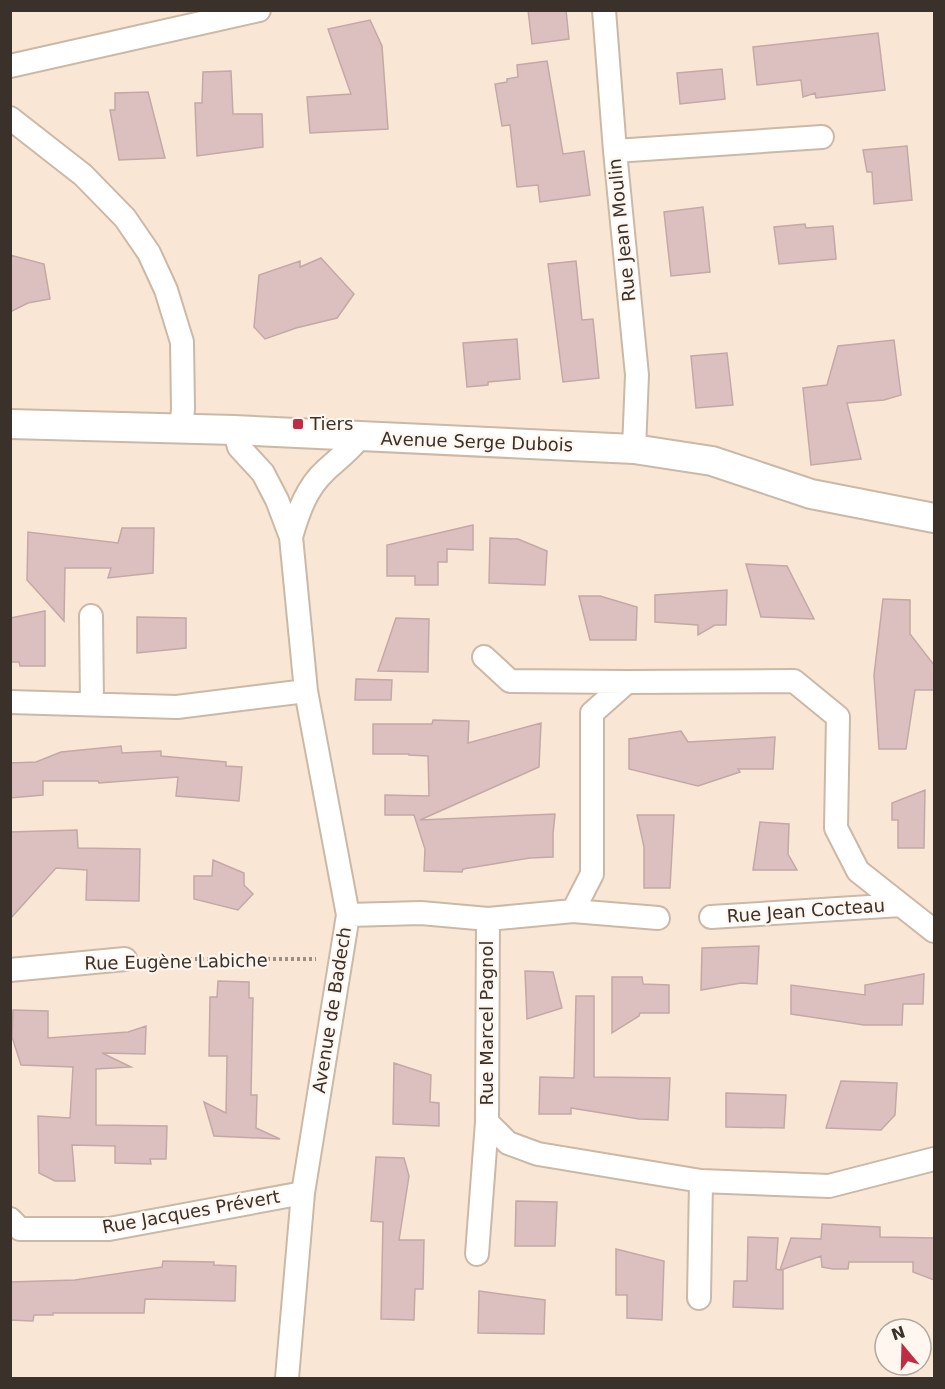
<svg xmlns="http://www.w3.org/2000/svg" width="945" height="1389" viewBox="0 0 945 1389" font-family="'DejaVu Sans',sans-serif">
	<rect width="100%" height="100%" fill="#fae6d4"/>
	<path fill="#dcc0bf" stroke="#c4a8a7" stroke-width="1.5" d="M528,10h38l3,29 -37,5z
		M370,20l12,26 6,83 -78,4 -3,-36 44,-3 -23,-65z
		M878,33l7,57 -69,8 -1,-5 -12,4 -2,-17 -44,5 -4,-38z
		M547,61l16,93 21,-3 6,44 -50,7 -2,-17 -21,2 -7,-62 -8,1 -7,-42 12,-2v-3l11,-2 -1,-12z
		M722,69l3,30 -45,5 -3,-31z
		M231,71l2,43h29l1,33 -66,9 -2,-53h7l1,-31z
		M148,92l17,66 -46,2 -9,-50h5v-17z
		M907,146l5,54 -38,4 -2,-32h-5l-4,-22z
		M703,207l7,65 -39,4 -7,-64z
		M805,224l1,4 27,-2 3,33 -57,5 -5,-37z
		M10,255l34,9 6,35 -22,4 -18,9z
		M321,258l33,36 -17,24 -41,10 -31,11 -11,-12 5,-52 41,-14v6z
		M576,261l6,59 11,-1 6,59 -36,4 -15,-118z
		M517,339l3,40 -32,3v3l-21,2 -4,-44z
		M894,340l7,55 -17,5 -37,3 14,56 -50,6 -8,-77 24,-3 11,-39z
		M727,353l6,52 -37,3 -5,-52z
		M473,525v25l-26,-1v13h-9v23h-23v-9h-28v-31z
		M122,528h32l-1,45 -45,5 3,-10h-46l-1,53 -37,-41 1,-48 90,11z
		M490,538l28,1 29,12 -2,34 -56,-2z
		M746,564l41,2 27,53 -53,-2z
		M727,590l-1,35h-11l-17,10v-10l-43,-3v-27z
		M579,596h21l37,11 -1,33h-46z
		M883,599l27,1v34l24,31v25h-19l-9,59h-27l-5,-74z
		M45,611v55h-25l-1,-4h-9v-44z
		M137,617l49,1v30l-49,5z
		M396,618l33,1 -1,53 -50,-1z
		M356,679l36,1 -1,20h-36z
		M433,720l36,1 -1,22 73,-20 -2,44 -119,53 135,-6 -2,20v23l-23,1 -67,11 -1,3 -38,-1 1,-22 -11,-34h-29v-20l44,1 -1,-40 -19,-1v-1h-36v-30h59z
		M681,731l7,11 87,-5 -2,32h-35l2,3 -42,14 -69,-17v-30z
		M121,746l1,7 39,-2v5l65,6v4l16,1 -3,34 -63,-5 2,-19 -79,6 -1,-2h-55v14l-33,3v-35l26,-1 25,-10z
		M925,790l-1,58h-26v-28h-6v-17z
		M637,815h37l-4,73h-26v-41z
		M760,822l29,2 -1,30 9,16h-44z
		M77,830l1,18 62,1 -1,52 -53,-1 1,-30 -31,-2 -46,51v-87z
		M213,860l31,13v12l9,9 -15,16 -44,-11v-23h18z
		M759,946l-2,38 -16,-1 -40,7 1,-42z
		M525,971l28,1 9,36 -35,11z
		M924,974l-1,30h-20l-1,21h-38l-73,-11v-29l74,10v-10z
		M612,977h30l1,7 26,1v28h-29l-1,3 -27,17z
		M218,981l31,1v16h4l-2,97h6l-1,33 24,11 -66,-3 -10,-34 22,11 1,-57h-18l1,-59h7z
		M576,996h18v81l76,1 -2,42 -29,-1 -68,-11v6h-32l1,-37 34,1z
		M13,1010l35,1v27l80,-6 18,-6 -1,28 -43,-1 29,14 -35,2v56l71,1 -1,33h-16l1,5 -36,-1v-17l-43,-1 3,36h-20l-16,-8 -1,-57 32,2 3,-51 -52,-2 -9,-28z
		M394,1063l37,12 -1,27 9,1v23l-46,-2z
		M841,1081l56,2 -2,32 -14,15 -55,-2z
		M726,1093l60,2 -2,33 -58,-1z
		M376,1157l28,1 5,18 -10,64h25l-1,49h-8l-1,31 -33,-1 2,-97 -12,-1z
		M516,1201l41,1 -2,44h-40z
		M822,1224l58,3v10l54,1v42l-21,-8v-10h-64l-1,7h-15l-11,-2 -1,-11 -40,14h2v39l-50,-2 1,-26h13l1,-44 30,1 -2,31 4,1 11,-32 30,1z
		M616,1249l48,12 -2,59 -35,-2v-23h-11z
		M163,1261l51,1v3l22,1 -1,35 -90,-2 -1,14h-91v2h-19l-1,6 -23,-1v-38l65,-2 87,-13z
		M479,1291l66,9 -1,34 -66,-1z"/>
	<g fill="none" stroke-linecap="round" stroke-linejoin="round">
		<defs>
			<path id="minor" d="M604,10l11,141 22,224 -3,74
				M10,66l249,-56
				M10,118l73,57 42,43 24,35 17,37 16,52 1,67 -2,19
				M615,151l207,-14
				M234,430l5,17 24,26 14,27 14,37 15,154 42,224 -45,278 -16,185
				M291,537c7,-24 15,-49 35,-67 12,-11 24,-20 34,-33
				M91,616l1,88
				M484,657l26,24 117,1
				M10,702l167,5 129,-16
				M573,911l85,7
				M348,915l73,-2 67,6 -1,203 21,21 30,11 163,27 128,5 105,-27
				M711,917l190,-12
				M488,919l85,-8 19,-37v-161l35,-31 167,-1 44,36 -2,111 22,43 76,60
				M10,970l115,-11
				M10,1219l10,10h89l194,-36
				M477,1254l10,-132
				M699,1298l2,-117"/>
			<path id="tertiary" d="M10,424l224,6 400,19 78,12 99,33 123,24"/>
		</defs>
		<use href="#minor" stroke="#cbb8a6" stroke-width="26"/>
		<use href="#tertiary" stroke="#cbb8a6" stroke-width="32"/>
		<path stroke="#9c8e81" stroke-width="4" stroke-dasharray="3 3" stroke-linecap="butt" d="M147,959h169"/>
		<use href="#minor" stroke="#fff" stroke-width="22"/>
		<use href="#tertiary" stroke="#fff" stroke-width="28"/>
	</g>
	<rect fill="#be2d44" stroke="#fef6ef" stroke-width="2" x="292" y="418" width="12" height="12" rx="3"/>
	<g text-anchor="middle" stroke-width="4.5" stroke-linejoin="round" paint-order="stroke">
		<g font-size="18" fill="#39312a" stroke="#fef6ef">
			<text transform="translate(622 230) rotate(-96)" y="6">Rue Jean Moulin</text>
			<text transform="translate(477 442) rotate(2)" y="6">Avenue Serge Dubois</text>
			<text transform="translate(806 911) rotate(-4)" y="6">Rue Jean Cocteau</text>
			<text transform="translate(176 962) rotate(-1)" y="6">Rue Eugène Labiche</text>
			<text transform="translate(332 1010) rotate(-81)" y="6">Avenue de Badech</text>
			<text transform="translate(487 1023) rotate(-90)" y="6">Rue Marcel Pagnol</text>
			<text transform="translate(191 1212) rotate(-10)" y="6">Rue Jacques Prévert</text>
		</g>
		<g font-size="18" fill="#39312a" stroke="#fef6ef" text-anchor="start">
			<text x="310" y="430">Tiers</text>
		</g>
	</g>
	<rect width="945" height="1389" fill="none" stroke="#39312a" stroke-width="24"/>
	<g transform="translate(903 1347) rotate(341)"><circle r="28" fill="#fef6ef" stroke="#afa7a0" stroke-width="1.5"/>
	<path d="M0-4.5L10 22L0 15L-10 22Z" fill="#be2d44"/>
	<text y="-9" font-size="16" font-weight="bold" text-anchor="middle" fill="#39312a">N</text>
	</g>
</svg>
